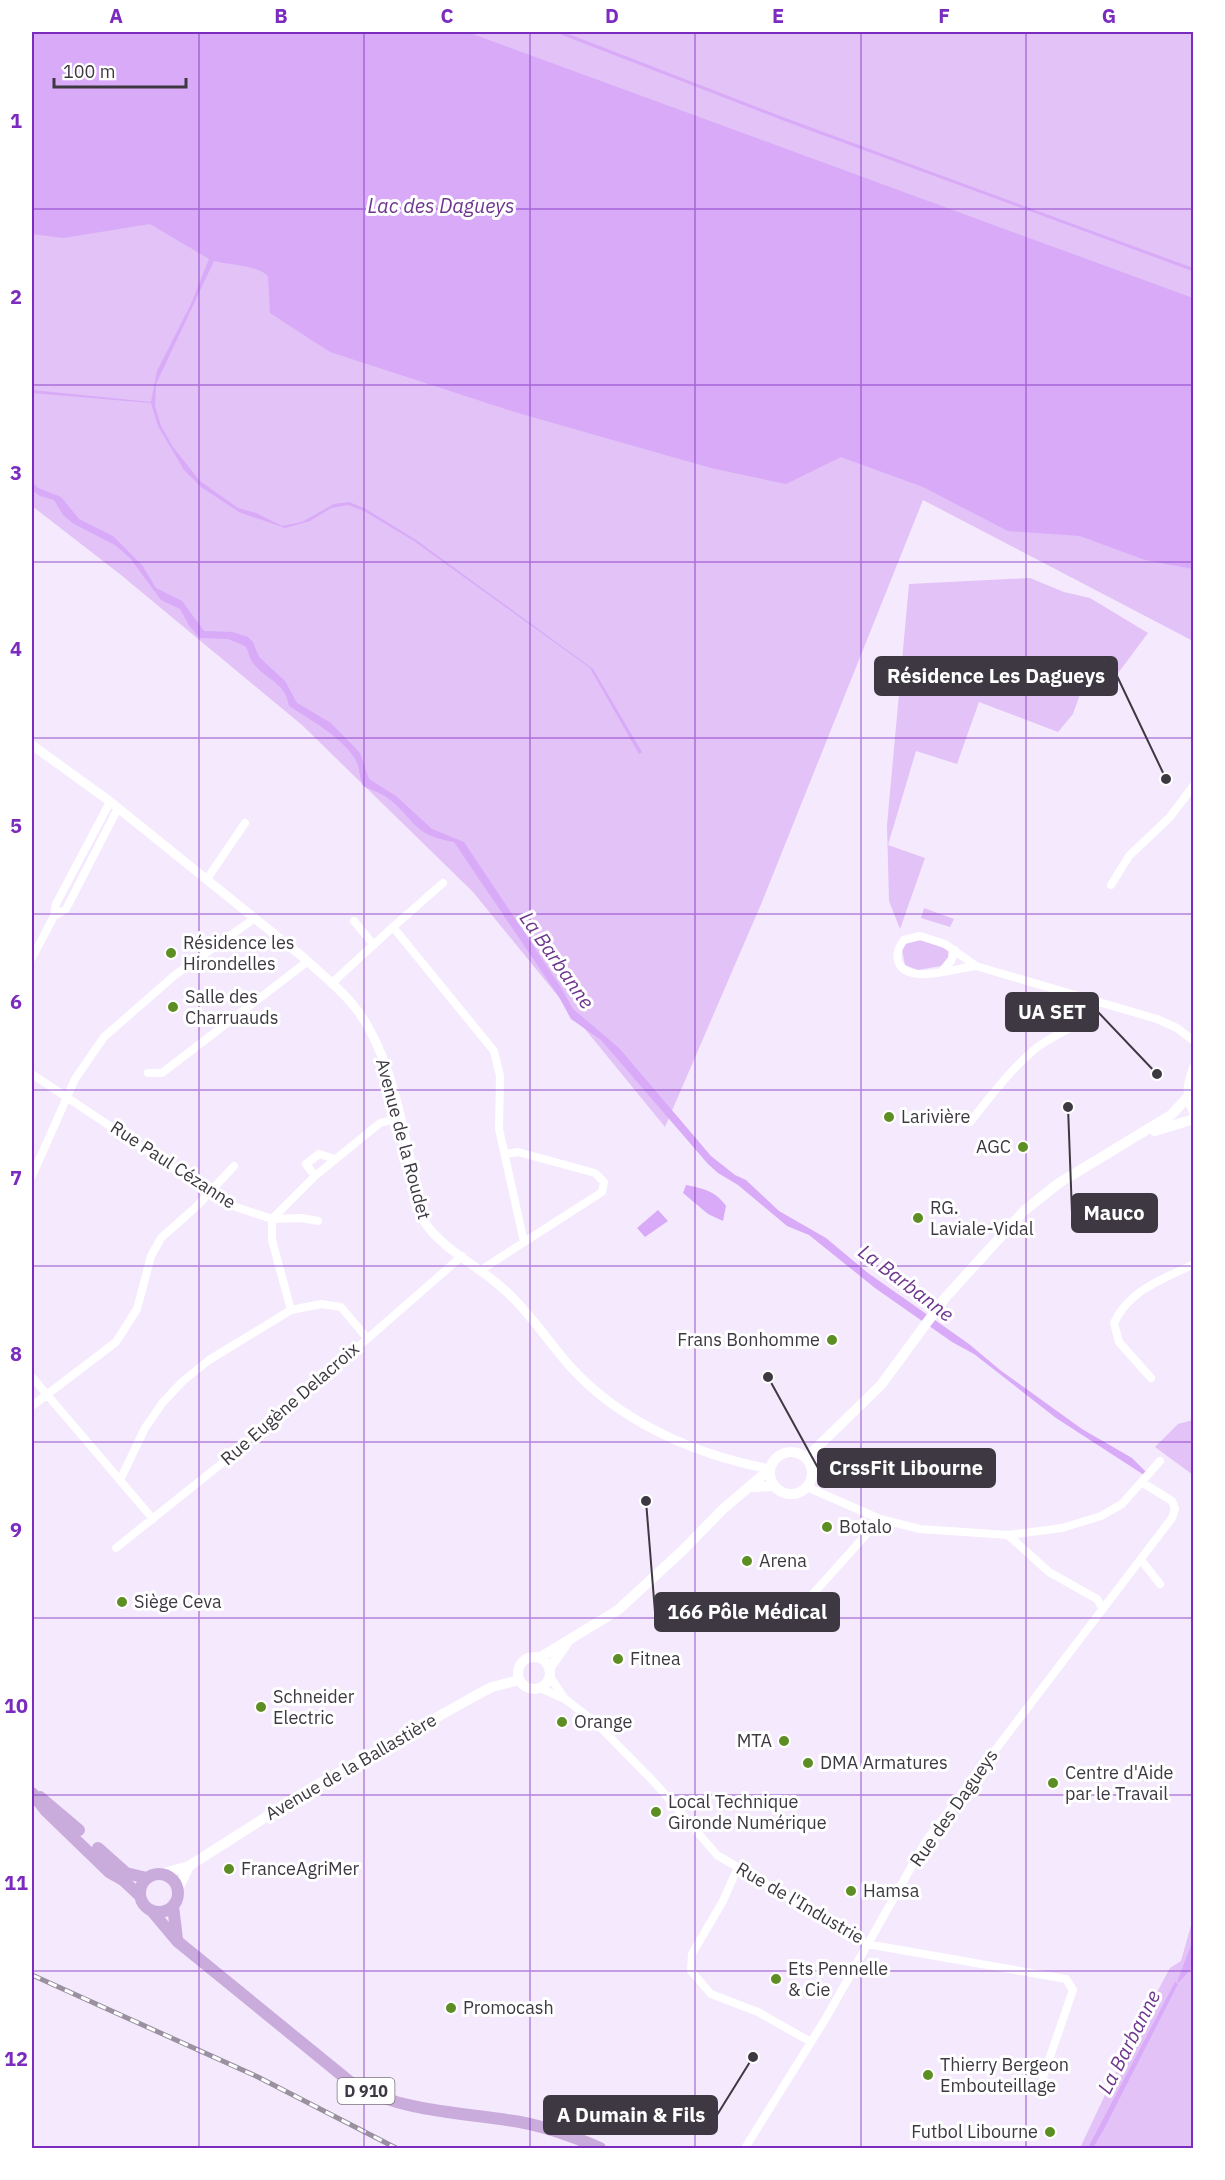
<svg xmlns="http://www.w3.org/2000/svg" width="1225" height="2180" viewBox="0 0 1225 2180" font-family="'IBM Plex Sans',sans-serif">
	<rect width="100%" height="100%" fill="#f5eafd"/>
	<path fill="#e2c2f7" d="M32,32h1161v609l-270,-141 -161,402 -97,225 -192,-235 -171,-167 -181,-150 -89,-69z
		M1030,578l34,14 26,6 58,35 -44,59 -20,-9 -11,31 -15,18 -79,-30 -22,62 -41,-13 -28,94 37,13 -25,71 -11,-28 -2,-76 22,-241z
		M924,908l30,11 -4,8 -29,-9z
		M919,938l29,12v7l-7,9 -23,4 -13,-5 -3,-16 4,-7z
		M1193,1420h1l-1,55 -38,-28 23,-23z
		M1193,1918v230h-113l50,-106 40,-74 11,-7z"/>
	<path fill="#d8aaf7" d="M32,32h435l726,266v271l-48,-9 -65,-24 -72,-5 -85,-44 -82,-30 -55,27 -75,-16 -193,-55 -188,-61 -60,-39 -2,-37c-12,-11 -37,-11 -54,-15l-58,123 -1,22 6,20 12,21 27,34 38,27 18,5 26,13 20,-4 32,-18 15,-2 17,7 50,31 177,129 49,83 -3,2 -49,-86 -176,-127 -50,-30 -16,-6 -17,3 -21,13 -25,7 -46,-16 -38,-25 -17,-17 -26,-44 -7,-23 -119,-10v-3l119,12 6,-31 34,-67 18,-45 -59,-35 -87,14 -31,-4z
		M32,482l6,6 23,9 18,22 34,17 29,29 14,23 26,13 22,30 28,1 16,5 5,5 6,15 26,24 12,22 34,20 29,30 9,26 27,17 36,33 32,13 98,147 11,20 46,39 92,108 24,19 11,5 33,31 47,27 42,35 101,71 31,26 82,59 50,29 15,15 -3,2 -88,-57 -82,-64 -22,-12 -77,-54 -66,-53 -22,-9 -49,-41 -20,-12 -10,-9 -107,-124 -30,-21 -12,-22 -105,-155c-44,-7 -40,-26 -69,-46 -7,-4 -15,-7 -22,-10 -4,-9 -3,-20 -8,-27 -11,-20 -47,-41 -66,-53 -4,-25 -24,-26 -36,-43 -4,-5 -4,-12 -8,-17l-17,-7 -28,-1 -10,-11 -10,-18 -19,-9 -31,-42 -15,-13 -41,-21 -11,-9 -9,-15 -14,-4 -8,-6z
		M686,1185c16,3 30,6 40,21l-3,15 -15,-7 -25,-21z
		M658,1210l10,11 -23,16 -8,-9z
		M1193,1940v27l-14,15h-2z
		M1175,1982l3,2 -74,145 -11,19h-5z"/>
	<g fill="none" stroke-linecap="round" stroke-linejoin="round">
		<path stroke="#d8aaf7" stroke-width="3" d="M559,32l230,89 405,149"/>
		<path stroke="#fff" stroke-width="8" d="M207,879l38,-56
			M1111,885l18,-29 41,-39 24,-32
			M54,916l12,-7 52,-101
			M354,921l20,24
			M393,927l50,-44
			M32,958l22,-42 2,-12 54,-102
			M976,966c-19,2 -70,20 -78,-5 -2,-9 1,-14 6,-21l16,-4 25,8 31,22 181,53 20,9 17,13
			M943,970l8,-9 4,-11
			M333,982l60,-55 101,124 6,25 -1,53 25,113
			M148,1073h14l146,-112
			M32,1074l172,115 32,18 36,12 30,-1 16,3
			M970,1122c20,-25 40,-52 65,-73 20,-16 51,-24 62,-47
			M32,1176l43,-97 29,-42 71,-62 80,-57
			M315,1176l-9,-12 13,-10 16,5
			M481,1270l121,-78 2,-10 -9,-9 -77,-21 -13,2
			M291,1310l-19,-70v-21l43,-43 65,-53 19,-5
			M32,1377l121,142
			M1151,1378l-32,-36 -5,-19c15,-33 49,-44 80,-59
			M32,1406l84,-64 21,-33 14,-53 10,-18 36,-32 37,-40
			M120,1480l25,-52 18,-26 20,-21 26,-21 82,-50 30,-6 20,3 26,31
			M807,1487l73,32 40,10 88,6 54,-7 39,-12 21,-12 38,-43
			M1008,1535l41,37 48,27 6,10
			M116,1548l140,-112 206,-180
			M1141,1560l19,24
			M795,1614l85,-95
			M550,1677l15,22
			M540,1688l25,11 30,23 61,62 61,71 150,89 199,35 7,11 -30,87
			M738,1867l-15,34 -31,53 -1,17 20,23 47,18 53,30
			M745,2148l81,-130 100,-177 246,-323 3,-9 -3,-8 -29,-18"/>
		<path stroke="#fff" stroke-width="9" d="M32,745l76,55 196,158c17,16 35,29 50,48 43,54 53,148 69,214 21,32 59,47 86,74 22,21 39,47 59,70 51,58 128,91 202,105"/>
		<path stroke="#fff" stroke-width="10" d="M1194,1068c-6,15 -8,29 0,44
			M1155,1131l39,-12
			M770 1473a21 21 0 1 1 42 0a21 21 0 1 1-42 0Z
			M806,1458l75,-73 64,-87 80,-88 34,-27 112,-68 17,-18
			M752,1487l22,-1
			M518 1673a16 16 0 1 1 32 0a16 16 0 1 1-32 0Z
			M539,1658l79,-48 64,-59 41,-42 47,-40
			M549,1669l18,-26
			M161,1874l28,-8 124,-79 160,-90 19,-10 27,-7
			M178,1889l11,-23"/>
		<path stroke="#caacdc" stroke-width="12" d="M32,1793l14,18 63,61 14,8 17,16
			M40,1797l39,33
			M98,1848l28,25 21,5
			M140 1893a19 19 0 1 1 38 0a19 19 0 1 1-38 0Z
			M173,1906l4,33
			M151,1910l26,31 178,145c49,25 99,26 152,34 32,4 63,15 93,28"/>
		<defs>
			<path id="rail" d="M32,1975l226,102 138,71"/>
		</defs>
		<use href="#rail" stroke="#99919f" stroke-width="5"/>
		<use href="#rail" stroke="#fff" stroke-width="3" stroke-dasharray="9" stroke-linecap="butt"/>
	</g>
	<path fill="none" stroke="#7b2cbf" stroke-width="1.5" stroke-opacity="0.55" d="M199,32v2116M364,32v2116M530,32v2116M695,32v2116M861,32v2116M1026,32v2116M32,209h1162M32,385h1162M32,562h1162M32,738h1162M32,914h1162M32,1090h1162M32,1266h1162M32,1442h1162M32,1618h1162M32,1795h1162M32,1971h1162"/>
	<g fill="#5d8e24" stroke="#fff" stroke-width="2">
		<circle cx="171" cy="953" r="6"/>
		<circle cx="173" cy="1007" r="6"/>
		<circle cx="889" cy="1117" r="6"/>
		<circle cx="1023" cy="1147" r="6"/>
		<circle cx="918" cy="1218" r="6"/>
		<circle cx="832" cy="1340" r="6"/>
		<circle cx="827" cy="1527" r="6"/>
		<circle cx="747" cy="1561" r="6"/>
		<circle cx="122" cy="1602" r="6"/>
		<circle cx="618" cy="1659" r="6"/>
		<circle cx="261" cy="1707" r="6"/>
		<circle cx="562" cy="1722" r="6"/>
		<circle cx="784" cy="1741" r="6"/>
		<circle cx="808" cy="1763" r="6"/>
		<circle cx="1053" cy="1783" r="6"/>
		<circle cx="656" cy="1812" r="6"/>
		<circle cx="229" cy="1869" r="6"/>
		<circle cx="851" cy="1891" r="6"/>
		<circle cx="776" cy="1979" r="6"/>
		<circle cx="451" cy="2008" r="6"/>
		<circle cx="928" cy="2075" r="6"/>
		<circle cx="1050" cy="2132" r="6"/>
	</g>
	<g text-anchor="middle" stroke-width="6" stroke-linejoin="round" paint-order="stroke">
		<rect fill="#fff" stroke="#77747a" stroke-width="1.5" x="337.5" y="2078" width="57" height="26" rx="4.5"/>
		<g font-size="16" font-weight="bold" fill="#3d3841">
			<text x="366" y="2097">D 910</text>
		</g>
		<g font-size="18" fill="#3d3841" stroke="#fff" text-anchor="start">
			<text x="183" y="949">Résidence les<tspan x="183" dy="21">Hirondelles</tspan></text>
			<text x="185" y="1003">Salle des<tspan x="185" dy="21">Charruauds</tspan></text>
			<text x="901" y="1123">Larivière</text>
			<text x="1011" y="1153" text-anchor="end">AGC</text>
			<text x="930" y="1214">RG.<tspan x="930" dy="21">Laviale-Vidal</tspan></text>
			<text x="820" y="1346" text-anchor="end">Frans Bonhomme</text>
			<text x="839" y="1533">Botalo</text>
			<text x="759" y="1567">Arena</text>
			<text x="134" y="1608">Siège Ceva</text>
			<text x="630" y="1665">Fitnea</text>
			<text x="273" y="1703">Schneider<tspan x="273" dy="21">Electric</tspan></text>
			<text x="574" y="1728">Orange</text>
			<text x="772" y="1747" text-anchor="end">MTA</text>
			<text x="820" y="1769">DMA Armatures</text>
			<text x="1065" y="1779">Centre d'Aide<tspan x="1065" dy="21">par le Travail</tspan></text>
			<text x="668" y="1808">Local Technique<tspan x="668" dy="21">Gironde Numérique</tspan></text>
			<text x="241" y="1875">FranceAgriMer</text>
			<text x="863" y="1897">Hamsa</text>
			<text x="788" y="1975">Ets Pennelle<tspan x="788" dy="21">&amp; Cie</tspan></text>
			<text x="463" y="2014">Promocash</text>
			<text x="940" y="2071">Thierry Bergeon<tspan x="940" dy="21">Embouteillage</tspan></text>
			<text x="1038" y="2138" text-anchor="end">Futbol Libourne</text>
		</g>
		<g font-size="18" fill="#3d3841" stroke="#fff">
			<text transform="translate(403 1139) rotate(75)" y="6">Avenue de la Roudet</text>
			<text transform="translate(173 1165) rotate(33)" y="6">Rue Paul Cézanne</text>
			<text transform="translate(290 1404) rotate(-41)" y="6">Rue Eugène Delacroix</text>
			<text transform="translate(351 1767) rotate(-30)" y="6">Avenue de la Ballastière</text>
			<text transform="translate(954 1808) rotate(-55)" y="6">Rue des Dagueys</text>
			<text transform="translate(800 1903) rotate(30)" y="6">Rue de l'Industrie</text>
		</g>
		<g font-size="20" font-style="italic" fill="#6d358d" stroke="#fff">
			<text x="441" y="213">Lac des Dagueys</text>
			<text transform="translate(557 960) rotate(55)" y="7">La Barbanne</text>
			<text transform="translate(906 1283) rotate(37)" y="7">La Barbanne</text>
			<text transform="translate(1129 2042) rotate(-63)" y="7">La Barbanne</text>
		</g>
	</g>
	<path fill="none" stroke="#3d3841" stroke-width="2" d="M1166 779L1117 676M1157 1074L1098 1012M1068 1107L1072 1213M768 1377L818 1468M646 1501L655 1612M753 2057L717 2115"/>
	<g fill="#3d3841" stroke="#fff" stroke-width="2">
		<circle cx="1166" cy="779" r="6"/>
		<circle cx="1157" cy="1074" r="6"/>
		<circle cx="1068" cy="1107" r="6"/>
		<circle cx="768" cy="1377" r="6"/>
		<circle cx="646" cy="1501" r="6"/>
		<circle cx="753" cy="2057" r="6"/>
	</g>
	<g fill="#3d3841" stroke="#3d3841" stroke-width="2">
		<rect x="875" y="657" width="242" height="38" rx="6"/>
		<rect x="1006" y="993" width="92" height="38" rx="6"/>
		<rect x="1072" y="1194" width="85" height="38" rx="6"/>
		<rect x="818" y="1449" width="177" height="38" rx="6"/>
		<rect x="655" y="1593" width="184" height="38" rx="6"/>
		<rect x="544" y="2096" width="173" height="38" rx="6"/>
	</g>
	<g font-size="20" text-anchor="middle" font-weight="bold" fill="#fff">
		<text x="996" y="683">Résidence Les Dagueys</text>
		<text x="1052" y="1019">UA SET</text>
		<text x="1114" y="1220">Mauco</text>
		<text x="906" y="1475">CrssFit Libourne</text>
		<text x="747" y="1619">166 Pôle Médical</text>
		<text x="631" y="2122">A Dumain &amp; Fils</text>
	</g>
	<rect width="1225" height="2180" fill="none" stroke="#ffffff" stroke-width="66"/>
	<path d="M54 78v9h132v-9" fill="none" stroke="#3d3841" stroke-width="3"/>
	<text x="63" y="78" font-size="18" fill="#3d3841" stroke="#ffffff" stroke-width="4.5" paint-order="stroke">100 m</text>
	<rect x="33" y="33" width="1159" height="2114" fill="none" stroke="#7b2cbf" stroke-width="2"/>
	<g font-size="20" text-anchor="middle" font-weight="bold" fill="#7b2cbf">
		<text x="116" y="23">A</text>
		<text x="281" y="23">B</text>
		<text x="447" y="23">C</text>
		<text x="612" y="23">D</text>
		<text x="778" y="23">E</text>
		<text x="944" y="23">F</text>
		<text x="1109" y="23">G</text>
		<text x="16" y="128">1</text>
		<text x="16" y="304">2</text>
		<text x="16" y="480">3</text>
		<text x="16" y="656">4</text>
		<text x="16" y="833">5</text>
		<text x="16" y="1009">6</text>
		<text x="16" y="1185">7</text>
		<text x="16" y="1361">8</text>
		<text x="16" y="1537">9</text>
		<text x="16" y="1713">10</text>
		<text x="16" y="1890">11</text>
		<text x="16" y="2066">12</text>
	</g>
</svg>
